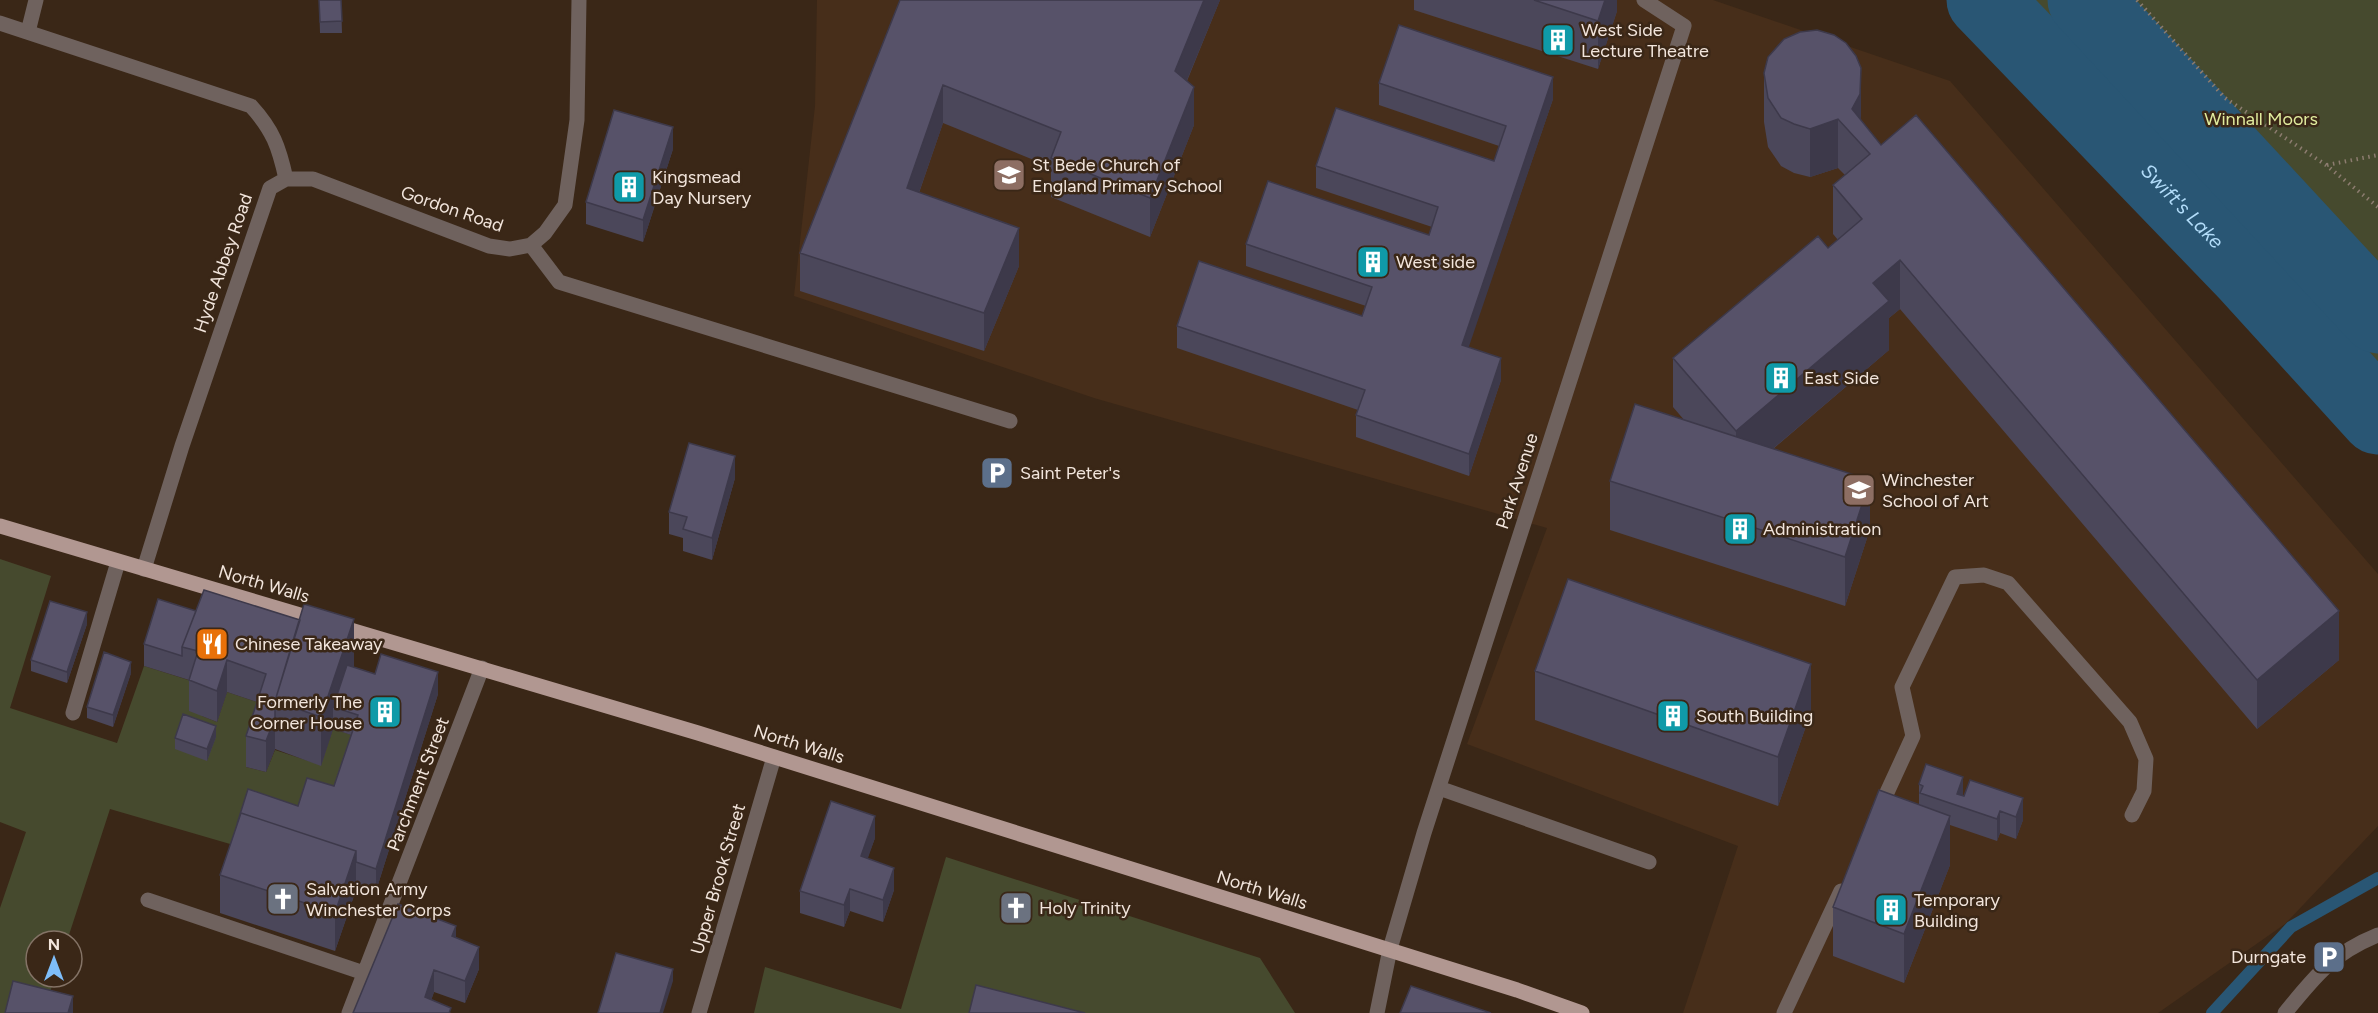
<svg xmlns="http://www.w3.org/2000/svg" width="2378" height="1013" viewBox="0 0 2378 1013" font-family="Figtree,sans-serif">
	<rect width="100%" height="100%" fill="#3a2717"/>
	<path fill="#472e1a" d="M817,0h896l237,81 428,493v252l-93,98 -127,89h-475l55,-167 -271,-102 80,-216 -453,-130 -300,-102 21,-190z"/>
	<path fill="#464a2e" d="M1984,0h394v417l-131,-144z
		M0,559l51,17 -41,132 107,35 27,-77 54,17 4,33 15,6 10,-30 39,13 -20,62 20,5 9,-22 46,15 12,-36 25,8 -24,71 -97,38 -127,-37 -43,132h-31v36h19l-12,36h-43v-105l26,-76 -26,-10z
		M946,857l314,101 35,55h-541l11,-46 136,42z"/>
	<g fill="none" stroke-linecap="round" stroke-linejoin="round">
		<path stroke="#295674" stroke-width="12" d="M2212,1013l79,-86 87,-49"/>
		<g stroke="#295674" stroke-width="75">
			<path id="s1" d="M1984,0l263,273 131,144"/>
			<path d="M2085,0l293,316"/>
		</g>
		<path stroke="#8c7c6f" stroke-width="4" stroke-dasharray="1.5 4.5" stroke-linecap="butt" d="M2137,0l88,98 101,67 52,42
			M2327,165l51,-10"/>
		<path stroke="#6f625e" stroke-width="15" d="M0,23l251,83c22,24 28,41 35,73
			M28,32l8,-32
			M531,245l28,37 451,139
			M144,569l38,-123 88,-258 16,-9h27l176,67 21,3 21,-4 14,-12 20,-28 12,-85 2,-120
			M73,713l45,-151
			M1439,788l210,74
			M1878,812l35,-76 -11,-49 53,-110 29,-2 24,8 122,139 16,37 -2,32 -12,24
			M148,900l219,74
			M349,1013l133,-345
			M699,1013l75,-256
			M1377,1013l13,-64 34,-116 260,-807 -40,-26
			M1784,1013l57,-122
			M2285,1013c30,-37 48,-60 93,-78"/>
		<path stroke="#b19791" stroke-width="15" d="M0,526l698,207 819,257 65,23"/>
	</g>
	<path fill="#4b475a" d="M319,0h22l1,33h-22z
		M900,0h320l-33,81 7,44 -44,112 -99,-40v-30l-108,-44 -24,70 100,73 -35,85 -184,-60v-38z
		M1414,0h203v11l-19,58 -184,-59z
		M1764,73l97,47 20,25 458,515 -82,69 -357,-420 -11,9v32l-116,99 97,80 -25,77 -235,-76v-49l75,-60 -12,-14v-49l155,-110 10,-8 -5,-6v-49l12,-10 -7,-7 -28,9 -16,-4 -13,-7 -13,-19 -4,-25z
		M1379,83l174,16 -85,248 33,33 -32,96 -113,-39v-22l2,-5 -181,-62v-22l185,-10 4,-10 -120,-40v-22l183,-9 3,-8 -116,-39v-22l178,-5 5,-15 -120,-41z
		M673,149l-30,93 -57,-18v-22z
		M735,478l-23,82 -29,-9v-13l-14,-4v-22z
		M158,599l196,68 84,27 -62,197 -20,-7v6l-21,61 -115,-38v-38l78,-69 36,-20 17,-51 -18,-6 -12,37 -46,-17 -9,23 -20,-5v-31l11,-34 -30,-10 -10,30 -28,-11v-31l-45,-14v-22z
		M87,624l-20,59 -36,-12v-11z
		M1535,671l276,41 -33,94 -243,-86z
		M131,673l-18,54 -26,-9v-11z
		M216,737l-9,24 -32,-12v-11z
		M1970,780l53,40 -7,19 -16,-6 -3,8 -47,-16v40l-46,118 -71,-27v-49l86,-102v-21l45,12z
		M875,838l-8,21 27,31 -11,32 -33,-11 -6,16 -44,-14v-22z
		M456,938l23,31 -14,34 -31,-11 -3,8 20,13h-98z"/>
	<path fill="#3d394a" d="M1204,0h16l-45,109v-38z
		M1605,0h12v11l-19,58v-48z
		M1861,68v48l-1,27 -8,-34z
		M1553,77v22l-91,268v-22z
		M943,85v38l-36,104v-39z
		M1194,87v38l-44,112v-39z
		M1838,119v49l-28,9v-48z
		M673,127v22l-30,93v-22z
		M1019,228v38l-35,85v-38z
		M1900,260v49l-11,9v32l-153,130v-49l137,-148z
		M1501,358v22l-32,96v-22z
		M735,456v22l-23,82v-22z
		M1870,480v49l-25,77v-49z
		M2339,611v49l-82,69v-49z
		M87,612v12l-20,59v-11z
		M354,619v48l-21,40v22l-12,37v-49z
		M227,660v32l-10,30v-31z
		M131,662v11l-18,54v-12z
		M1811,664v48l-33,94v-49z
		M438,672v22l-62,197v-22z
		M275,718v31l-9,23v-31z
		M216,726v11l-9,24v-12z
		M1963,777v22l-6,-5z
		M2023,798v22l-7,19v-22z
		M2000,811v22l-3,8v-22z
		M875,816v22l-14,40v-22z
		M1950,816v49l-46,118v-49z
		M356,851v39l-21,61v-38z
		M894,868v22l-11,32v-22z
		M850,889v22l-6,16v-22z
		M456,926v22l-4,-12z
		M479,947v22l-14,34v-22z
		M673,969v12l-10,32h-3z
		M434,970v22l-7,21 -2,-16z
		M73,996v17h-5z"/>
	<path fill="#575269" stroke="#3d394a" stroke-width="1.5" d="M319,0h22l1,21 -22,1z
		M900,0h304l-29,71 19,16 -44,111 -99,-40 10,-26 -118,-47 -36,103 112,40 -35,85 -184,-60z
		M1534,0h71l-7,21z
		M1399,25l154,52 -91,268 39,13 -32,96 -113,-39 9,-25 -188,-64 22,-65 163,55 10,-29 -126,-43 22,-63 161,54 9,-28 -122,-41 20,-58 158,53 12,-35 -127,-43z
		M1817,30l17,5 12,8 10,13 5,12 -1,26 -8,15 29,36 35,-30 423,496 -82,69 -357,-420 -27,23 16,18 -153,130 -63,-73 145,-122 10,12 34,-29 -29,-34 37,-31 -32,-35 -28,10 -16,-5 -13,-6 -13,-20 -4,-25 4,-16 16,-18 16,-7z
		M614,110l59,17 -30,93 -57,-18z
		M1635,404l235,76 -25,77 -235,-76z
		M689,443l46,13 -23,82 -29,-9 4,-12 -18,-5z
		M1568,579l243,85 -33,93 -243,-86z
		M204,590l96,30 -25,81v17l-9,23 -20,-5 20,-62 -39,-14 -10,31 -28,-11 9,-29 -16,-4z
		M158,599l38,12 -14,36v9l-38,-12z
		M50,601l37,11 -20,60 -36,-12z
		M304,604l50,15 -33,98 -46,-16z
		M104,652l27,10 -18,53 -26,-8z
		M381,654l57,18 -62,197 -20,-7v-11l-115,-38 -4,11 11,-35 50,17 9,-28 27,8 24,-71 -25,-8 14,-42 28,9z
		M183,714l33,12 -9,23 -32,-11z
		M1926,764l37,13 -6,17 7,2 6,-16 53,18 -7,19 -16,-6 -3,8 -77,-26 3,-7 -4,-2z
		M1879,790l71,26 -46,118 -71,-27z
		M831,801l44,15 -14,40 33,12 -11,32 -33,-11 -6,16 -44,-14z
		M241,813l115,38 -21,62 -115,-38z
		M398,904l58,22 -4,10 27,11 -14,34 -31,-11 -9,27 26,11 -2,5h-96z
		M616,953l57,16 -13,44h-62z
		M13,981l60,15 -5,17h-63z
		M976,985l109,28h-116z
		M1411,986l80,27h-91z"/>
	<defs>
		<symbol id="building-square" viewBox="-11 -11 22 22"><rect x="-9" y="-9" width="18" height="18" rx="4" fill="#0f9aa8" stroke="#3a2717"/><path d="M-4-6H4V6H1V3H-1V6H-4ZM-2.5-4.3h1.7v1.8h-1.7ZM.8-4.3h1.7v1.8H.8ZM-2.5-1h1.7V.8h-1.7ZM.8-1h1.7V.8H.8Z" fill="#fff"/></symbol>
		<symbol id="school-square" viewBox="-11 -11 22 22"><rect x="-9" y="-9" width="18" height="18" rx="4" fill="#8d6e63" stroke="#3a2717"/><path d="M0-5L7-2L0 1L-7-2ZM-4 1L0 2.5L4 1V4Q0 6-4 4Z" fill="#fff"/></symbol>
		<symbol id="parking-square" viewBox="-11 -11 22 22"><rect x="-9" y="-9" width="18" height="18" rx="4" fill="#5c6f8a" stroke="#3a2717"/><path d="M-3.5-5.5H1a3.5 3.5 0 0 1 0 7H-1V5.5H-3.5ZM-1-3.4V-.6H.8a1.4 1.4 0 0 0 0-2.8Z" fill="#fff"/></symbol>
		<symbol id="university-square" viewBox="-11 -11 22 22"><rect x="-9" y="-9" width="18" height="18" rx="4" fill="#8d6e63" stroke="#3a2717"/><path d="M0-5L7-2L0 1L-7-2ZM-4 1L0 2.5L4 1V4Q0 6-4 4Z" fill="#fff"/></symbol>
		<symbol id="restaurant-square" viewBox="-11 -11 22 22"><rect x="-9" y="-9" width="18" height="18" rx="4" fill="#e8710a" stroke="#3a2717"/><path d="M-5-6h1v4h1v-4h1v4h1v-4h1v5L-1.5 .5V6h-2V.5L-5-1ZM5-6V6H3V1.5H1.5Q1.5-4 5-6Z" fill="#fff"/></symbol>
		<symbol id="church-square" viewBox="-11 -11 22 22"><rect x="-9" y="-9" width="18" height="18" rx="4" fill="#6b7280" stroke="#3a2717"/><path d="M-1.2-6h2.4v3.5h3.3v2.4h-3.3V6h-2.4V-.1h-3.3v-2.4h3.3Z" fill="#fff"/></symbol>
	</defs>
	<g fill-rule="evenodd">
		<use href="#building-square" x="1539" y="21" width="38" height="38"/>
		<use href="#school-square" x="990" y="156" width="38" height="38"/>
		<use href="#building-square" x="610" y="168" width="38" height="38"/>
		<use href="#building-square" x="1354" y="243" width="38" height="38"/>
		<use href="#building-square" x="1762" y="359" width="38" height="38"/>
		<use href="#parking-square" x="978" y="454" width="38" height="38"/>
		<use href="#university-square" x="1840" y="471" width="38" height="38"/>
		<use href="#building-square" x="1721" y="510" width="38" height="38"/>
		<use href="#restaurant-square" x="193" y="625" width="38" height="38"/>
		<use href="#building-square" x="366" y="693" width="38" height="38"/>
		<use href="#building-square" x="1654" y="697" width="38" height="38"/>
		<use href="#church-square" x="264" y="880" width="38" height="38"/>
		<use href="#church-square" x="997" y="889" width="38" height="38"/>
		<use href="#building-square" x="1872" y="891" width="38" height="38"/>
		<use href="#parking-square" x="2310" y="938" width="38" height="38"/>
	</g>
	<g text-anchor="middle" stroke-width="5" stroke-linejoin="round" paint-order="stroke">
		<g font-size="18" fill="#f2e5dc" stroke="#3a2717" text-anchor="start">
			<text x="1581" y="36">West Side<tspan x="1581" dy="21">Lecture Theatre</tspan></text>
			<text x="1032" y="171">St Bede Church of<tspan x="1032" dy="21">England Primary School</tspan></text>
			<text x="652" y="183">Kingsmead<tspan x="652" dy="21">Day Nursery</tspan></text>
			<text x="1396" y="268">West side</text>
			<text x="1804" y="384">East Side</text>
			<text x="1020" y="479">Saint Peter's</text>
			<text x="1882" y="486">Winchester<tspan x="1882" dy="21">School of Art</tspan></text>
			<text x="1763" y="535">Administration</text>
			<text x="235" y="650">Chinese Takeaway</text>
			<text x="362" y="708" text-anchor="end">Formerly The<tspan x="362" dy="21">Corner House</tspan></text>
			<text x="1696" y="722">South Building</text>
			<text x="306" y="895">Salvation Army<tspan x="306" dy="21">Winchester Corps</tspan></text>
			<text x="1914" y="906">Temporary<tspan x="1914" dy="21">Building</tspan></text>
			<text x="1039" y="914">Holy Trinity</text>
			<text x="2306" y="963" text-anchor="end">Durngate</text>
		</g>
		<g font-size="18" fill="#e1ec9e" stroke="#3a2717">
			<text x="2261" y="125">Winnall Moors</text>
		</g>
		<g font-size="18" fill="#f2e5dc" stroke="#3a2717">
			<text transform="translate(452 209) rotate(19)" y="6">Gordon Road</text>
			<text transform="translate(223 263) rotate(-71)" y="6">Hyde Abbey Road</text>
			<text transform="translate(1517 481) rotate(-72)" y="6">Park Avenue</text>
			<text transform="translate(264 584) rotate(16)" y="6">North Walls</text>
			<text transform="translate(799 744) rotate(17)" y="6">North Walls</text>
			<text transform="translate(418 784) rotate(-69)" y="6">Parchment Street</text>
			<text transform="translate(718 879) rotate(-74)" y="6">Upper Brook Street</text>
			<text transform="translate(1262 890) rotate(17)" y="6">North Walls</text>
		</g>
		<g font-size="20" font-style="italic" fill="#b2dcf9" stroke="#3a2717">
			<text dy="7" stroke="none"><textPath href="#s1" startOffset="286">Swift's Lake</textPath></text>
		</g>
	</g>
	<g transform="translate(54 959)"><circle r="28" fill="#3a2717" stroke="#847366" stroke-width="1.5"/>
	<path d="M0-4.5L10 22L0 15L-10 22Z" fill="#7ebdf9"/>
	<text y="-9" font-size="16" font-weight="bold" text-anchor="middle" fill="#f2e5dc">N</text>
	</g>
</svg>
